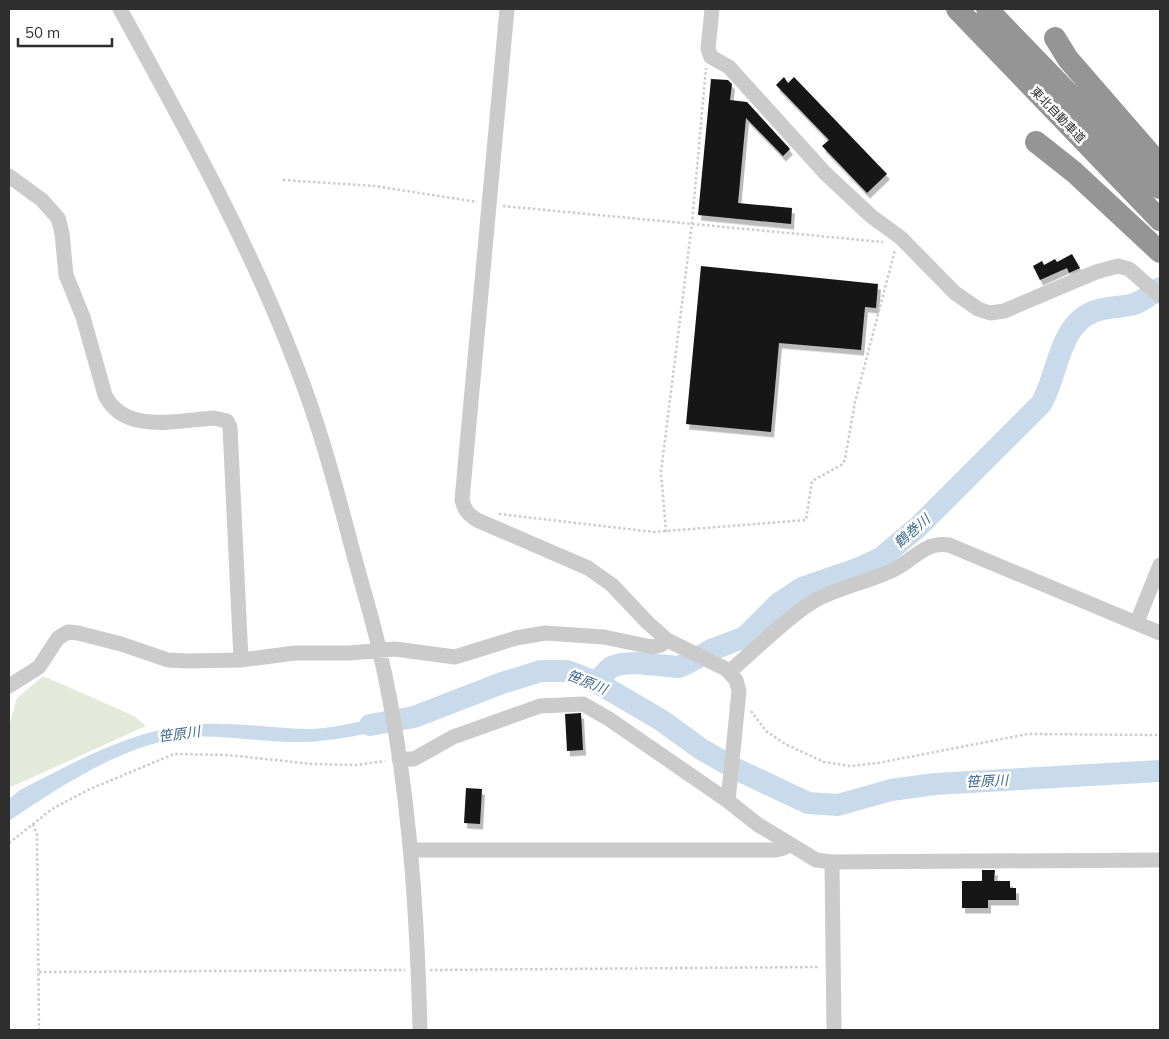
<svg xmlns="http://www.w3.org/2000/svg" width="1169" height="1039" viewBox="0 0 1169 1039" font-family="Mulish,'Noto Sans JP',sans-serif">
	<defs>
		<filter id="shadow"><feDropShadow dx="3" dy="5.5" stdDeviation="0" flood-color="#0004"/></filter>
	</defs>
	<rect width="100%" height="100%" fill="#fff"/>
	<path fill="#e3eadc" d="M43,676l91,40 12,10 -135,61 -2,-3v-58l8,-28z"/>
	<path fill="#c9dbea" d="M385,717l2,13c-29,5 -58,12 -87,12 -41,1 -81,-9 -121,-4 -62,10 -119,49 -170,83v-22l11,-9c51,-26 104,-56 161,-64 42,-6 84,2 125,3 26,0 54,-8 79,-12z"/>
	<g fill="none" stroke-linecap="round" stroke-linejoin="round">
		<path stroke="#c9dbea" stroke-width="22" d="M596,682l15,-15 10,-3 15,-1 43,4 9,-4 23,-13 34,-13 33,-33 24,-16 58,-20 21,-10 38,-32 122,-122c17,-28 17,-78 52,-92 13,-6 28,-4 41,-8 10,-3 18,-11 26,-16
			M370,725l44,-8 88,-34 39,-12h26l29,11 65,38 40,29 35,20 72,34 30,2 53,-15 44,-6 225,-13"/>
	</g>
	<path fill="#151515" filter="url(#shadow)" d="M784,77l4,6 6,-6 93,97 -20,19 -45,-47 7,-6 -53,-55z
		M711,79l17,1 4,4 -2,16 17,2 43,47 -7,7 -37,-38 -8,85 54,5 -1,16 -93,-9z
		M1072,254l8,14 -11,5 -2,-5 -27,12 -7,-14 9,-5 2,4 11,-6 2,3z
		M701,266l177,18 -2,24 -11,-1 -4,43 -82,-7 -8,89 -85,-8z
		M581,713l2,37 -16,1 -2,-37z
		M466,788l16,1 -2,35 -16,-1z
		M982,870h13l-1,11h16v7h6v12h-28v8h-26v-27h20z"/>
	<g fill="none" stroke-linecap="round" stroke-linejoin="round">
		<path stroke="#cbcbcb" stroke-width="2.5" stroke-dasharray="2.5 2.5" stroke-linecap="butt" d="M283,180l92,6 102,16
			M503,206l380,36
			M499,514l155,18 152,-12 6,-39 31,-17 2,-5 10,-57 40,-152
			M666,532l-5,-60 31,-249 14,-155
			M751,711l15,20 19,13 39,18 26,4 28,-3 150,-29 132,1
			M33,824l4,11 2,195
			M9,843l43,-34 38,-20 84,-35 54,1 84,9 44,1 29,-4
			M430,970l390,-3
			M39,972l366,-2"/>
		<path stroke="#cbcbcb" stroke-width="15" d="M120,9c63,115 128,231 175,354 22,55 38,113 53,170 10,39 22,77 31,115 29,125 38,255 41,382
			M507,9l-45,491c3,11 6,14 15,20l111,48 24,17 35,37 20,18 59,29 10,11 3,11 -11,110
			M712,9l-4,40 3,8 18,10 96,106 46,43 30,22 54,55 23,16 12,4 14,-2 92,-39 22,-6 11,3 31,27
			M9,176l33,24 16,18 4,15 4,42 17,42 22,78c19,40 74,25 109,23l13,3 3,6 11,233
			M1137,622l23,-57
			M729,672c25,-21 58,-55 85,-71 25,-14 55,-19 81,-32 20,-10 30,-28 54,-24l211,88
			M9,686l30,-19 19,-29 10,-6 10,1 43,11 47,16 19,1 54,-1 54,-7h54l46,-4 60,8 61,-19 29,-5 59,4 48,10 9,-2 6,-5
			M399,759h15l39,-22 87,-31 43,-2 26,15 119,82 29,23 59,36 16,2 2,168
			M410,850h366l8,-2 5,-4
			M832,862l328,-2"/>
		<path stroke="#959595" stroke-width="22" d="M957,9l203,211
			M987,9l173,179
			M1055,38l13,21 92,106
			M1036,142l38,30 86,80"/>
	</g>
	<g text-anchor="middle" stroke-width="5" stroke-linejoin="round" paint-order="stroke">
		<g font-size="12" fill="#2e2e2e" stroke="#fff">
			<text transform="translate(1058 115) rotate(46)" y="4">東北自動車道</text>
		</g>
		<g font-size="14" font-style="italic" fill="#40698c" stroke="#fff">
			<text transform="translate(912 531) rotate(-41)" y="5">鶴巻川</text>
			<text transform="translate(587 682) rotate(22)" y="5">笹原川</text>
			<text transform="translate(179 734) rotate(-8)" y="5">笹原川</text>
			<text transform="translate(987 781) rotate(-3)" y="5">笹原川</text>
		</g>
	</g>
	<rect width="1169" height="1039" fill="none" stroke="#2e2e2e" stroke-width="20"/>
	<path d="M18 38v8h94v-8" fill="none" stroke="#2e2e2e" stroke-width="2.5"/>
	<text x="25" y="38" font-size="15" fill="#2e2e2e" stroke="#ffffff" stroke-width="4" paint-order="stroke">50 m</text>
</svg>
